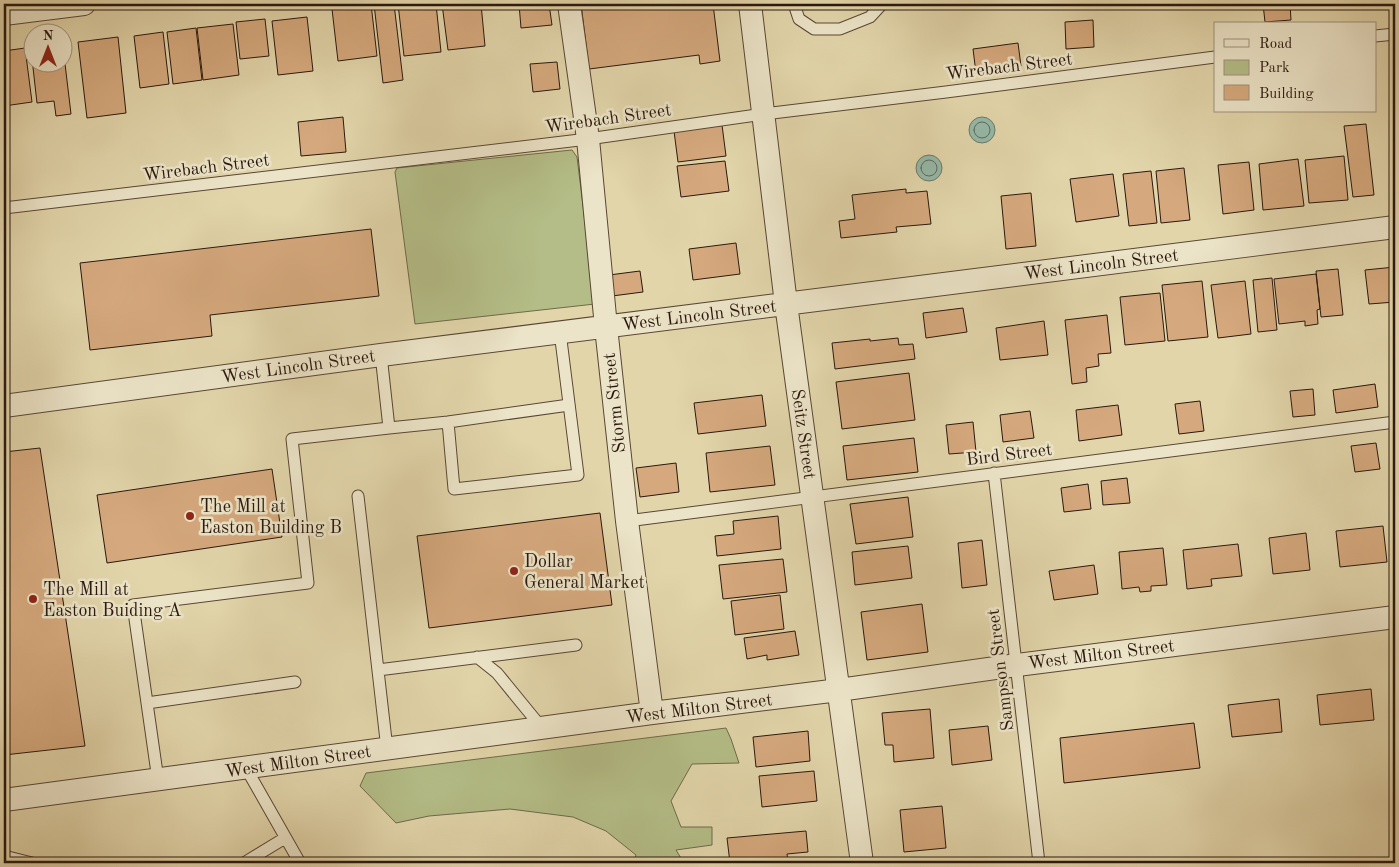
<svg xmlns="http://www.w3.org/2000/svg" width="1399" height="867" viewBox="0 0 1399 867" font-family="'Old Standard TT',serif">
	<rect width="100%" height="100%" fill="#e2d5aa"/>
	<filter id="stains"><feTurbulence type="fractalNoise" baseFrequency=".004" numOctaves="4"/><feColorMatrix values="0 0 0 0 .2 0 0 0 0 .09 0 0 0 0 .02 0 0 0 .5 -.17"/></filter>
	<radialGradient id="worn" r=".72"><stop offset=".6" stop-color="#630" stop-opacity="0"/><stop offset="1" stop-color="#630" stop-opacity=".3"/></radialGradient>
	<path fill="#b4bd87" stroke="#6f6a4a" d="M572,150l5,7 18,147 -180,20 -20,-152 2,-4z
		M726,728l5,11 8,24 -47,1 -21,37 10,26h31v18l-36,5 8,13h-51l3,-8 -30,-24 -33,-14 -63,-8 -81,7 -33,7 -36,-37 6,-13z"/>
	<path fill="#95b9a8" stroke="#6a796a" d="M969 130a13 13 0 1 1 26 0a13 13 0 1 1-26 0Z
		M916 168a13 13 0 1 1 26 0a13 13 0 1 1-26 0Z"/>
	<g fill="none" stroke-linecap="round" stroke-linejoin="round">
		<path stroke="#60685b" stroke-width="1" d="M974 130a8 8 0 1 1 16 0a8 8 0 1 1-16 0Z
			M921 168a8 8 0 1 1 16 0a8 8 0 1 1-16 0Z"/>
	</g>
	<path fill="#d5a97d" stroke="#2a180e" d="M371,4l6,52 -39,5 -6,-52z
		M374,4h20l9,76 -20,3z
		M398,4h38l5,48 -37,4z
		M442,4h39l4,42 -37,4z
		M519,4h30l3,21 -31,3z
		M581,4h132l7,57 -20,3 -1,-9 -110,14z
		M1263,4h27l1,16 -26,2z
		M307,17l6,54 -35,4 -6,-54z
		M265,19l4,37 -29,3 -4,-37z
		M1093,20l1,27 -28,2 -1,-27z
		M233,24l6,51 -36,5 -6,-52z
		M196,28l6,52 -29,4 -6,-52z
		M163,32l6,52 -29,4 -6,-52z
		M118,37l8,76 -39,5 -9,-76z
		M1018,43l3,23 -45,7 -3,-24z
		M63,47l8,67 -15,2 -2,-15 -17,2 -6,-53h1v12h30z
		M25,48l7,54 -28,4v-55z
		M557,62l3,27 -27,3 -3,-28z
		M343,117l3,35 -45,4 -3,-34z
		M1366,124l8,71 -21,2 -9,-71z
		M722,125l4,31 -48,6 -4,-31z
		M1344,156l4,44 -39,3 -4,-43z
		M1298,159l6,47 -41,4 -4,-46z
		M725,161l4,30 -48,6 -4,-31z
		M1249,162l5,48 -31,4 -5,-49z
		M1184,168l6,52 -29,3 -5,-52z
		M1151,171l6,52 -28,3 -6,-52z
		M1113,174l6,42 -43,6 -6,-43z
		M906,189v4l21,-2 4,33 -35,3 1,5 -56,6 -2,-17 16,-2 -3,-24z
		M1031,193l5,53 -30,3 -5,-53z
		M371,229l8,67 -169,19 2,21 -122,14 -10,-87z
		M736,243l4,31 -47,6 -4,-31z
		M1395,267v35l-26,2 -4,-34z
		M1338,269l5,46 -22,2 -5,-46z
		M640,271l3,21 -31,4 -3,-21z
		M1316,274l4,35 -3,1 1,14 -13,2v-5l-26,3 -5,-45z
		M1272,278l5,52 -19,2 -5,-52z
		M1202,281l6,56 -40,4 -6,-56z
		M1245,281l6,53 -33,4 -7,-53z
		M1160,293l5,48 -40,4 -5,-48z
		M963,308l4,24 -41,6 -3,-25z
		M1107,315l4,38 -13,1 1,12 -13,2 1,14 -15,2 -7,-64z
		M1044,321l4,34 -48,5 -4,-32z
		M898,338l1,7 14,-1 2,15 -80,10 -3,-26 38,-4v2z
		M909,373l6,47 -73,9 -6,-47z
		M1375,384l3,23 -42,6 -3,-23z
		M1313,389l2,26 -22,2 -3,-26z
		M762,395l4,31 -68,8 -4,-31z
		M1200,401l4,30 -25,3 -4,-30z
		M1118,405l4,30 -43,6 -3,-31z
		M1030,411l4,27 -31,4 -3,-27z
		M973,422l3,30 -27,2 -3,-29z
		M914,438l4,34 -71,8 -4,-34z
		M1376,443l4,26 -25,3 -4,-26z
		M770,446l5,39 -65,7 -4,-39z
		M40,448l45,298 -81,9v-303z
		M676,463l3,29 -39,5 -4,-29z
		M272,469l10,68 -175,26 -10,-68z
		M1127,478l3,25 -27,2 -2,-24z
		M1088,484l3,25 -27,3 -3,-24z
		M908,497l5,40 -57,7 -6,-40z
		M600,513l12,92 -183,23 -12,-92z
		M778,516l3,33 -64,7 -2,-20 19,-2 -1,-13z
		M1383,526l4,36 -47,5 -4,-36z
		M1306,533l4,37 -37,4 -4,-36z
		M982,540l5,45 -25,3 -4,-45z
		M1238,544l4,32 -31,3 1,7 -25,3 -4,-39z
		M908,546l4,32 -57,7 -3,-33z
		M1163,548l4,37 -16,1v5l-11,1 -1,-5 -17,2 -3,-37z
		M783,559l4,33 -64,7 -4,-34z
		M1094,565l4,29 -44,6 -5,-29z
		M780,595l4,34 -49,6 -4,-34z
		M922,604l6,48 -61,8 -6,-48z
		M795,631l4,24 -32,5v-5l-20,4 -3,-21z
		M1371,689l3,31 -54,5 -3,-30z
		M1279,699l3,33 -50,5 -4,-32z
		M930,709l4,49 -40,4 -1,-17h-8l-3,-32z
		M1194,723l6,45 -136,15 -4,-45z
		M988,726l4,34 -40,5 -3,-35z
		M808,731l2,30 -54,6 -3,-30z
		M814,771l3,30 -55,6 -3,-31z
		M942,806l4,42 -42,4 -4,-42z
		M806,831l2,21 -21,2 1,9h-36v-2l-22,2 -3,-25z"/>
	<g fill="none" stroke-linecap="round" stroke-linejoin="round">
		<defs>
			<path id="lane" d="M794,4l5,15 15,10h26l30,-12 12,-13
				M1375,36l20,-2
				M4,208l584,-69 176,-25 182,-22 269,-35
				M560,332l18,143 -124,14 -6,-67 121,-17
				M381,355l8,73 59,-6
				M994,473l45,390
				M358,496l29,253
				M627,521l768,-99
				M477,657l20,16 45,55
				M378,670l198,-25
				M147,703l148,-21
				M246,768l54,95
				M158,780l-25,-175 175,-22 -16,-144 97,-11
				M4,856l28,7
				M244,863l41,-25"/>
			<path id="street" d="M569,4l19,135 18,188 21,194 25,192
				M750,4l36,300 76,559
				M4,14l80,-10
				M4,406l377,-51 1014,-128
				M4,800l648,-87 187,-23 178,-25 378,-48"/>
		</defs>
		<use href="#lane" stroke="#584735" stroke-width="13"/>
		<use href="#street" stroke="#584735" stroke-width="24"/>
		<use href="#lane" stroke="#ece4c8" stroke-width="11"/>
		<use href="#street" stroke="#ece4c8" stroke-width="22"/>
	</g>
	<g fill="#8f2418" stroke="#ece4c8" stroke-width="2">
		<circle cx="190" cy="516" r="5"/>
		<circle cx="514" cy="571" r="5"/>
		<circle cx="33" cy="599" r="5"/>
	</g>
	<g text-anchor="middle" stroke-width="5" stroke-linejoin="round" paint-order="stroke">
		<g font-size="18" fill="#2a180e" stroke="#ece4c8">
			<text transform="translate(1009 66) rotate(-7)" y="6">Wirebach Street</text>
			<text transform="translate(608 118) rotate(-8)" y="6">Wirebach Street</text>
			<text transform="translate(206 167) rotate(-7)" y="6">Wirebach Street</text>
			<text transform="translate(1101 264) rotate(-7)" y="6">West Lincoln Street</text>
			<text transform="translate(699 315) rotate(-7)" y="6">West Lincoln Street</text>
			<text transform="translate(298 366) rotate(-8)" y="6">West Lincoln Street</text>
			<text transform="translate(614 403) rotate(-96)" y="6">Storm Street</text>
			<text transform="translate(804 434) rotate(82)" y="6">Seitz Street</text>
			<text transform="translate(1009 454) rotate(-7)" y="6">Bird Street</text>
			<text transform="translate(1101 654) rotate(-7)" y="6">West Milton Street</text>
			<text transform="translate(1000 670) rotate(-97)" y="6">Sampson Street</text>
			<text transform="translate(699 708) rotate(-7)" y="6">West Milton Street</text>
			<text transform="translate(298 761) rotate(-8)" y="6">West Milton Street</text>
		</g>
		<g font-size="18" fill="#2a180e" stroke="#ece4c8" text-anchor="start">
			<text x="200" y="512">The Mill at<tspan x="200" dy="21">Easton Building B</tspan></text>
			<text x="524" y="567">Dollar<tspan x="524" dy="21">General Market</tspan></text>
			<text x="43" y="595">The Mill at<tspan x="43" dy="21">Easton Buiding A</tspan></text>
		</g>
	</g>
	<rect width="1399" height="867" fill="none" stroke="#e2d5aa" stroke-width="20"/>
	<rect x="5" y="5" width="1389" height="857" fill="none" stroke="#2a180e" stroke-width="2.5"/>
	<rect x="10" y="10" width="1379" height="847" fill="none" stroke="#2a180e"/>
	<rect x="1214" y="22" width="162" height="90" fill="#ece4c8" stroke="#9e927e"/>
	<rect x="1224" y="39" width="25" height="8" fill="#ece4c8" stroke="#9e927e"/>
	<text x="1259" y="48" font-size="15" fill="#2a180e">Road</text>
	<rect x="1224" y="60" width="25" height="15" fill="#b4bd87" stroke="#9e927e"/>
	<text x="1259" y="72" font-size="15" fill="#2a180e">Park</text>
	<rect x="1224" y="85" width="25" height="15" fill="#d5a97d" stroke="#9e927e"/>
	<text x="1259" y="98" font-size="15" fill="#2a180e">Building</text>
	<g transform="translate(48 48)"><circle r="24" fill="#ece4c8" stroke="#9e927e"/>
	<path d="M0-4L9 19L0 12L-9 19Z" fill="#8f2418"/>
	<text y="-8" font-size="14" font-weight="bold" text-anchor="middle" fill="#2a180e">N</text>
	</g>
	<rect width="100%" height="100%" filter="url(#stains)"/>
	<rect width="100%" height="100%" fill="url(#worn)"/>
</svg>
